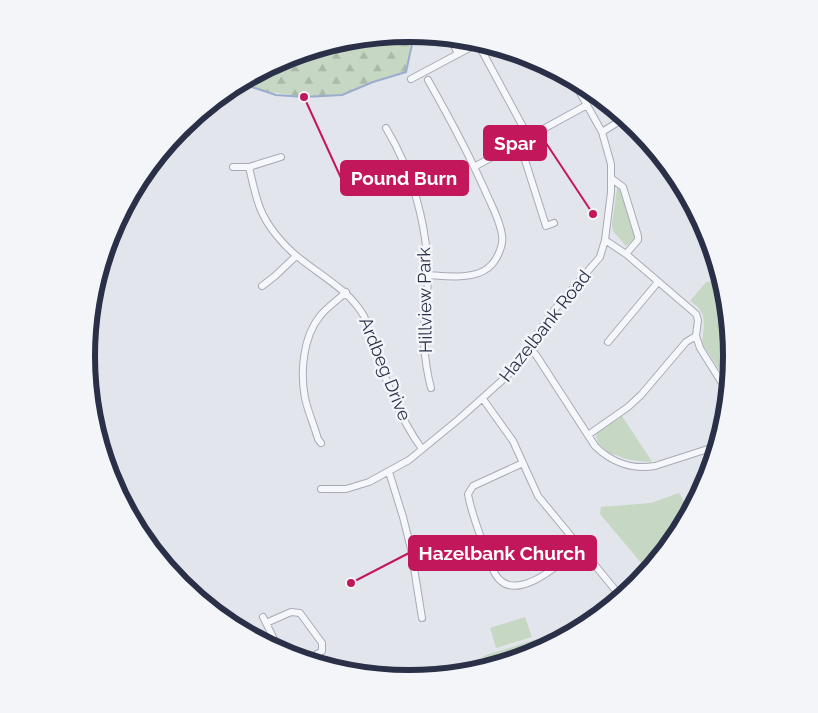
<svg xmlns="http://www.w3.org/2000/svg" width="818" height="713" viewBox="0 0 818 713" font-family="Raleway,sans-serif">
	<defs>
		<pattern id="forest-firs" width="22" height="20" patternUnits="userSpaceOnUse" patternTransform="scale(1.25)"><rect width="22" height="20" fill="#c6d7c3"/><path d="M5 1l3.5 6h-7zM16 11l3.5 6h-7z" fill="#aab9a9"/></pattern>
	</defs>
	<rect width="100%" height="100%" fill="#e3e5ec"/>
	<path fill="#c6d7c3" d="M617,188l4,1 14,46v4l-9,7 -13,-15 -1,-7z
		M717,281l15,76 -5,25 -25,-39 2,-18 -1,-10 -5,-8 -8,-6 16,-19z
		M622,416l29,44v2c-8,-1 -17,-1 -25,-3 -6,-2 -10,-5 -16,-5l-12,-11 -2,-6 1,-4z
		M679,493l9,15 -41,62 -47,-56 1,-7 50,-4z
		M525,617l7,20 -36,11 -6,-20z
		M572,628l-40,27 -46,9 -3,-8z"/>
	<path fill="url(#forest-firs)" d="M409,34l5,1 -8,37 -33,10 -31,13 -38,2 -40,-6 -16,-7 38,-26z"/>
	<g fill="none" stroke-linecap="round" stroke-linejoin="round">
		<path stroke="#9badcf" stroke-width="2" d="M246,85l30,10 28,2 38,-2 31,-13 33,-10 8,-37"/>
		<defs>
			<path id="minor" d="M453,43l5,11
				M482,51l47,87
				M411,79l62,-33
				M428,80c21,37 42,76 59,115 6,13 13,26 15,40 2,11 -6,27 -14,33 -15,12 -42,8 -60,7
				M386,128c26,43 41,96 42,146 0,23 -5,46 -4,69 1,15 3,30 7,45
				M602,132l21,-13
				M177,135l10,-2
				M517,144l7,13 22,69 8,-3
				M233,167h16l32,-10
				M249,167c3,13 6,28 11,41 7,18 23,37 38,49 23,19 50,32 66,59 16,46 29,93 58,133
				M474,167l113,-62
				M612,179l11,8 15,49v4l-12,14
				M262,286l13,-10 21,-20
				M696,336l4,12 25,40
				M608,342l50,-60
				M529,347l7,8 59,91c16,16 37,24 60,20l59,-19
				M483,399l30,42 25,55 79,96 5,3
				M588,435l40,-28 13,-12 45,-53 10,-6 2,-16 -2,-6 -70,-60 -21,-14
				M321,443l-3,-4c-4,-14 -10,-27 -13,-41 -5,-26 -2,-61 15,-82 7,-9 18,-16 26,-24
				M523,463l-50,23 -5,8c3,18 10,35 16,52 4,10 7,24 14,32 21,25 66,-18 83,-31
				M389,472l14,45 8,32 11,69
				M321,489h25l23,-7 40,-22 50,-41 48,-43 48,-67 45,-52 5,-17 6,-48v-28l-9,-32 -24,-43
				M263,617l17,34
				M266,623l25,-11 9,1 22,30v8l-13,8"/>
		</defs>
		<use href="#minor" stroke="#a7abb7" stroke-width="8"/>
		<use href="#minor" stroke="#f6f7fa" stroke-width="6"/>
	</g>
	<g text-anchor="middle" stroke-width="5" stroke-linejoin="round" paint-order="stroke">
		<g font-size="18" fill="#293047" stroke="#f3f5f9">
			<text transform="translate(425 300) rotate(-91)" y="6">Hillview Park</text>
			<text transform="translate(545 326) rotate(-52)" y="6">Hazelbank Road</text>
			<text transform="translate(385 369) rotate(68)" y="6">Ardbeg Drive</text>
		</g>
	</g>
	<path d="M0 0H818V713H0ZM95 356a314 314 0 1 1 628 0a314 314 0 1 1-628 0Z" fill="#f3f5f9" fill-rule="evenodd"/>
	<path fill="none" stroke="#293047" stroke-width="6" d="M95 356a314 314 0 1 1 628 0a314 314 0 1 1-628 0Z"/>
	<path fill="none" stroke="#c2185b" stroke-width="2" d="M593 214L546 143M304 97L341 178M351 583L409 553"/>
	<g fill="#c2185b" stroke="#f3f5f9" stroke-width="2">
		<circle cx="593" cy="214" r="5"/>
		<circle cx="304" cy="97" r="5"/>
		<circle cx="351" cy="583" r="5"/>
	</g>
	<g fill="#c2185b" stroke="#c2185b" stroke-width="2">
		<rect x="484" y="126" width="62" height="34" rx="5"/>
		<rect x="341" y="161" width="127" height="34" rx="5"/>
		<rect x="409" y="536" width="187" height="34" rx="5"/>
	</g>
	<g font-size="19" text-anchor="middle" font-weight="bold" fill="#fff">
		<text x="515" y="150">Spar</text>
		<text x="404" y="185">Pound Burn</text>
		<text x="502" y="560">Hazelbank Church</text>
	</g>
</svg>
